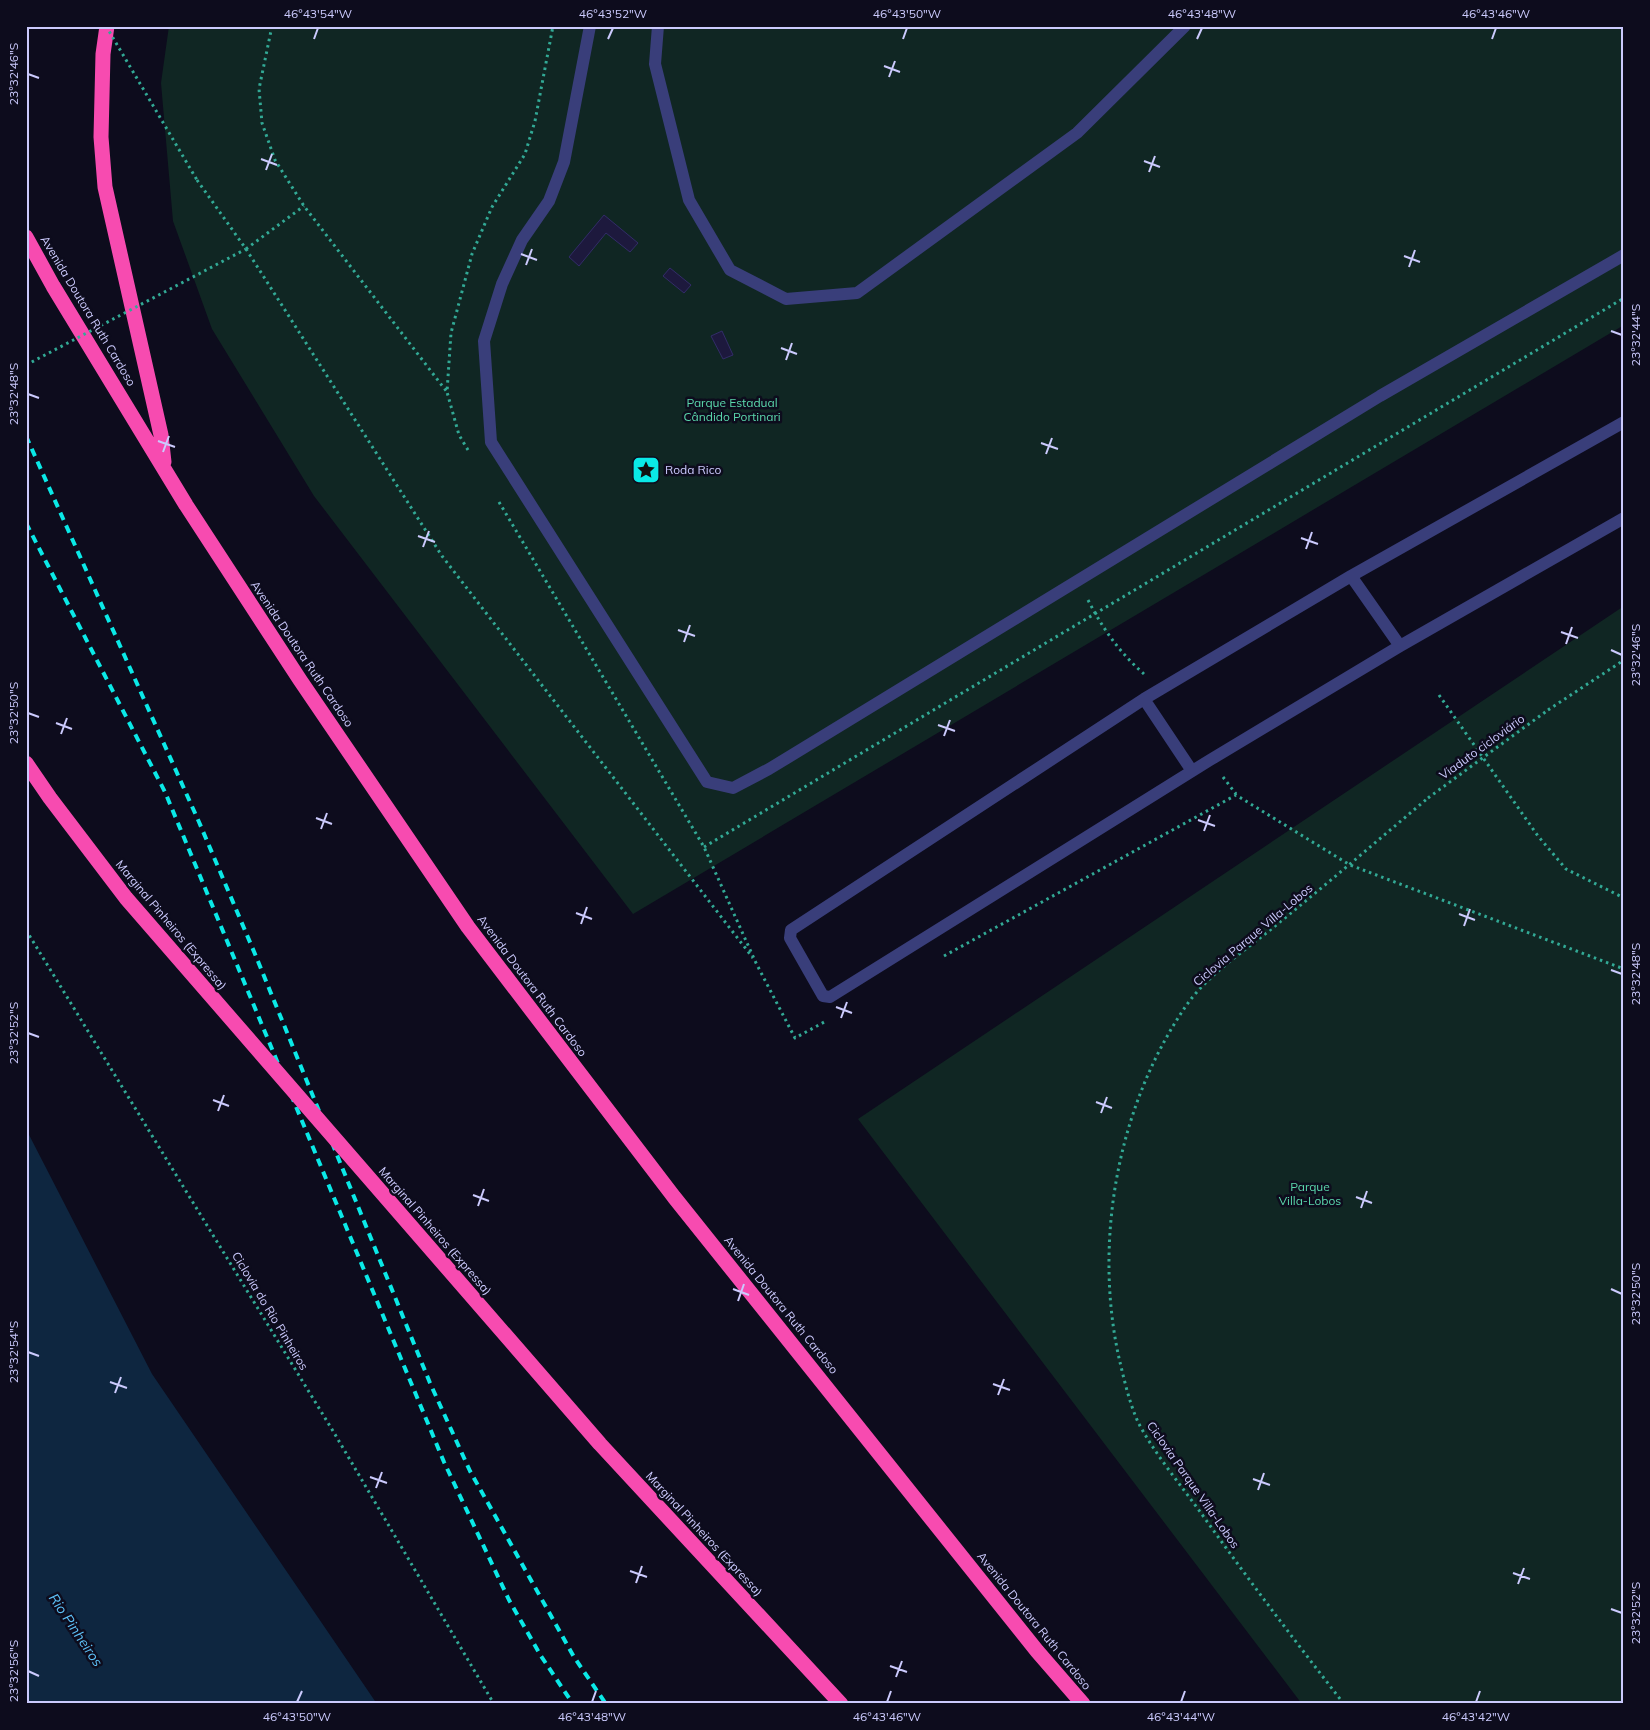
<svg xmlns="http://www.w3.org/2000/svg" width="1650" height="1730" viewBox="0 0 1650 1730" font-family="Mulish,sans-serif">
	<rect width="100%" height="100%" fill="#0d0c1d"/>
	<path fill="#102623" d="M169,26h1455v299l-991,589 -319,-418 -102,-167 -39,-108 -12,-138z
		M1624,606v1098h-322l-444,-585z"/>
	<path fill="#0e2640" d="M26,1129l126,245 225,330h-351z"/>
	<path fill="#1d193d" stroke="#322c68" d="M604,215l34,28 -8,9 -24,-19 -27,33 -10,-9z
		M670,268l21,17 -7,8 -21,-17z
		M722,331l11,24 -10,4 -12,-23z"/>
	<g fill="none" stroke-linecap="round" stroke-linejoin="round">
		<path stroke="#32a995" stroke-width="3" stroke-dasharray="2.5 4" stroke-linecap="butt" d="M272,26l-13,63 3,34 13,37 29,46 143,186
			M197,180l49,69 196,307 311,402
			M246,249l58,-43
			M468,450l-9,-15 -12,-43 4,-59 21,-79 20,-47 33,-53 10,-33 18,-95
			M499,502l205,345 52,116 39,75 31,-17
			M1088,600c15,29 31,52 56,74
			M1439,695l99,141 28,33 58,29
			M1548,710l76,-50
			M1223,777l13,17
			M704,847l920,-549
			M26,930l307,501 161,273
			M944,956l292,-161 114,70 274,104
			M1344,1704c-49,-63 -97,-126 -143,-191 -19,-26 -49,-63 -63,-91 -9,-20 -14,-43 -19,-64 -26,-118 -1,-255 69,-355 22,-30 58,-53 87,-77 52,-42 102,-85 153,-128"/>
		<path stroke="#393e7a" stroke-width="12" d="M590,26l-26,136 -15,39 -27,39 -20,44 -18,57 7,101 216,340 26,6 36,-19 611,-373 244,-141
			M658,26l-3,38 34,136 41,70 56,29 71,-6 220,-160 108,-107
			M1624,422l-273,154 -207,123 -353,231 -1,8 33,58 7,1 380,-237 190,-114 224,-128
			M1351,576l49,70
			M1144,699l48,72"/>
		<path stroke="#f74bb0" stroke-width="15" d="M107,26l-4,28 -2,83 4,50 56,248 3,27
			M26,237l27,49 133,219 114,175 168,247 206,270 363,454 46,53"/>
		<path stroke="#0ae9e7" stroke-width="4" stroke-dasharray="8 6" stroke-linecap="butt" d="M26,436l173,386 56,132 175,429 40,88 104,186 32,47
			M26,523l139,269 279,670 65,138 32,56 32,48"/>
		<path stroke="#32a995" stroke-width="3" stroke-dasharray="2.5 4" stroke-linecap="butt" d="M106,26l91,154
			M26,365l220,-116
			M1428,798l120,-88"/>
		<path stroke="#f74bb0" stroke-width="15" d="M26,763l24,35 76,100 474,546 241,260"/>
	</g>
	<path fill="none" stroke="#cbcafd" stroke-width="2" d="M314,39l4,-11M608,39l5,-11M903,39l4,-11M1197,39l5,-11M1492,39l4,-11M884,66l16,6M28,74l11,4M889,77l6,-16M261,159l16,6M1144,161l16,6M266,170l6,-16M1149,172l6,-16M521,254l16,6M1404,256l16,6M526,265l6,-16M1409,267l6,-17M1611,331l11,4M781,348l16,6M786,360l6,-17M28,394l11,4M158,441l17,6M1041,443l17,6M163,452l6,-16M1046,454l6,-16M418,536l17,6M1301,538l17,6M423,547l6,-16M1306,549l6,-17M678,630l17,6M1561,632l17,6M684,642l6,-17M1566,644l6,-17M1611,650l11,5M28,713l11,4M56,723l16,6M938,725l17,6M61,734l6,-16M944,736l6,-16M316,818l16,6M1198,820l17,6M321,829l6,-16M1204,831l6,-16M576,913l16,6M1459,914l16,6M581,924l6,-17M1464,926l6,-17M1611,970l11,4M836,1007l16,6M841,1018l6,-16M28,1033l11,4M213,1100l16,6M1096,1102l16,6M218,1111l6,-16M1101,1113l6,-16M473,1195l16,6M1356,1197l16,6M478,1206l6,-17M1361,1208l6,-17M733,1289l16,6M1611,1289l11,5M738,1301l6,-17M28,1352l11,4M110,1382l17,6M993,1384l17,6M115,1393l6,-16M998,1395l6,-16M370,1477l17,6M1253,1479l17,6M376,1488l6,-16M1258,1490l6,-17M630,1571l17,6M1513,1573l17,6M636,1583l6,-17M1518,1584l6,-16M1611,1609l11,4M890,1666l17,6M28,1671l11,5M896,1677l6,-16M297,1702l5,-11M592,1702l4,-11M887,1702l4,-11M1181,1702l4,-11M1476,1702l4,-11"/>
	<defs>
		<symbol id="sight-square" viewBox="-11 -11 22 22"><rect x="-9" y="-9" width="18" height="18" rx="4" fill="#0ae9e7" stroke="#0d0c1d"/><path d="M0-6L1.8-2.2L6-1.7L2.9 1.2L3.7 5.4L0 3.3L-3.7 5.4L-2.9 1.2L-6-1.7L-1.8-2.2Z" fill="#111"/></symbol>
	</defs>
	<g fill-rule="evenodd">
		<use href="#sight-square" x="630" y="454" width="32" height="32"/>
	</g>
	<g text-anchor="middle" stroke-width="5" stroke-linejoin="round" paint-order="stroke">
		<g font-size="12" fill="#cbcafd" stroke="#0d0c1d">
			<text transform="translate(88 311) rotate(59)" y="4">Avenida Doutora Ruth Cardoso</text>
			<text transform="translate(302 654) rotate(56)" y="4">Avenida Doutora Ruth Cardoso</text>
			<text transform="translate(1482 747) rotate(-36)" y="4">Viaduto cicloviário</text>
			<text transform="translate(171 925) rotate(50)" y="4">Marginal Pinheiros (Expressa)</text>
			<text transform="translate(1253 935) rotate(-40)" y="4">Ciclovia Parque Villa-Lobos</text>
			<text transform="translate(532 986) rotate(53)" y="4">Avenida Doutora Ruth Cardoso</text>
			<text transform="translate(435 1231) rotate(49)" y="4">Marginal Pinheiros (Expressa)</text>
			<text transform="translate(781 1305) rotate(51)" y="4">Avenida Doutora Ruth Cardoso</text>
			<text transform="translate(270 1311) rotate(59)" y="4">Ciclovia do Rio Pinheiros</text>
			<text transform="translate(1193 1485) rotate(55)" y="4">Ciclovia Parque Villa-Lobos</text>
			<text transform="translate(704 1534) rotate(47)" y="4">Marginal Pinheiros (Expressa)</text>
			<text transform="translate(1034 1621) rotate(51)" y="4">Avenida Doutora Ruth Cardoso</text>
		</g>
		<g font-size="12" fill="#5bd8ac" stroke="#0d0c1d">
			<text x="732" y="407">Parque Estadual<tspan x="732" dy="14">Cândido Portinari</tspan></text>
			<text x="1310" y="1191">Parque<tspan x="1310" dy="14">Villa-Lobos</tspan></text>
		</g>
		<g font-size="12" fill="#cbcafd" stroke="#0d0c1d" text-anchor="start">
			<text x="665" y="474">Roda Rico</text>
		</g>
		<g font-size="14" font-style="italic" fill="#5dc1f8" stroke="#0d0c1d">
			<text transform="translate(76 1630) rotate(56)" y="5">Rio Pinheiros</text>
		</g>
	</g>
	<rect width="1650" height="1730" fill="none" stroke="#0d0c1d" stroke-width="55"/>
	<rect x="28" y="28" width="1594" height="1674" fill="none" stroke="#cbcafd" stroke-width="2"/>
	<g font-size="12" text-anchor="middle" fill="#cbcafd">
		<text x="318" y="18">46°43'54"W</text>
		<text x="613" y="18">46°43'52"W</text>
		<text x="907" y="18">46°43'50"W</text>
		<text x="1202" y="18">46°43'48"W</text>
		<text x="1496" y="18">46°43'46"W</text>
		<text transform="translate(14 74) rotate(-90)" y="4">23°32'46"S</text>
		<text transform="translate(1636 335) rotate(-90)" y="4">23°32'44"S</text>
		<text transform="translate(14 394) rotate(-90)" y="4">23°32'48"S</text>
		<text transform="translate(1636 655) rotate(-90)" y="4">23°32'46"S</text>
		<text transform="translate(14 713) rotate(-90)" y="4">23°32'50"S</text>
		<text transform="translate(1636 974) rotate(-90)" y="4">23°32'48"S</text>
		<text transform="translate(14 1033) rotate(-90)" y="4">23°32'52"S</text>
		<text transform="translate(1636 1294) rotate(-90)" y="4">23°32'50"S</text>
		<text transform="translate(14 1352) rotate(-90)" y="4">23°32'54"S</text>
		<text transform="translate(1636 1613) rotate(-90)" y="4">23°32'52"S</text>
		<text transform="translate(14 1671) rotate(-90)" y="4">23°32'56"S</text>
		<text x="297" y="1721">46°43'50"W</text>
		<text x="592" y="1721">46°43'48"W</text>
		<text x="887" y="1721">46°43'46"W</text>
		<text x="1181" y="1721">46°43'44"W</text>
		<text x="1476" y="1721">46°43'42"W</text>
	</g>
</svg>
